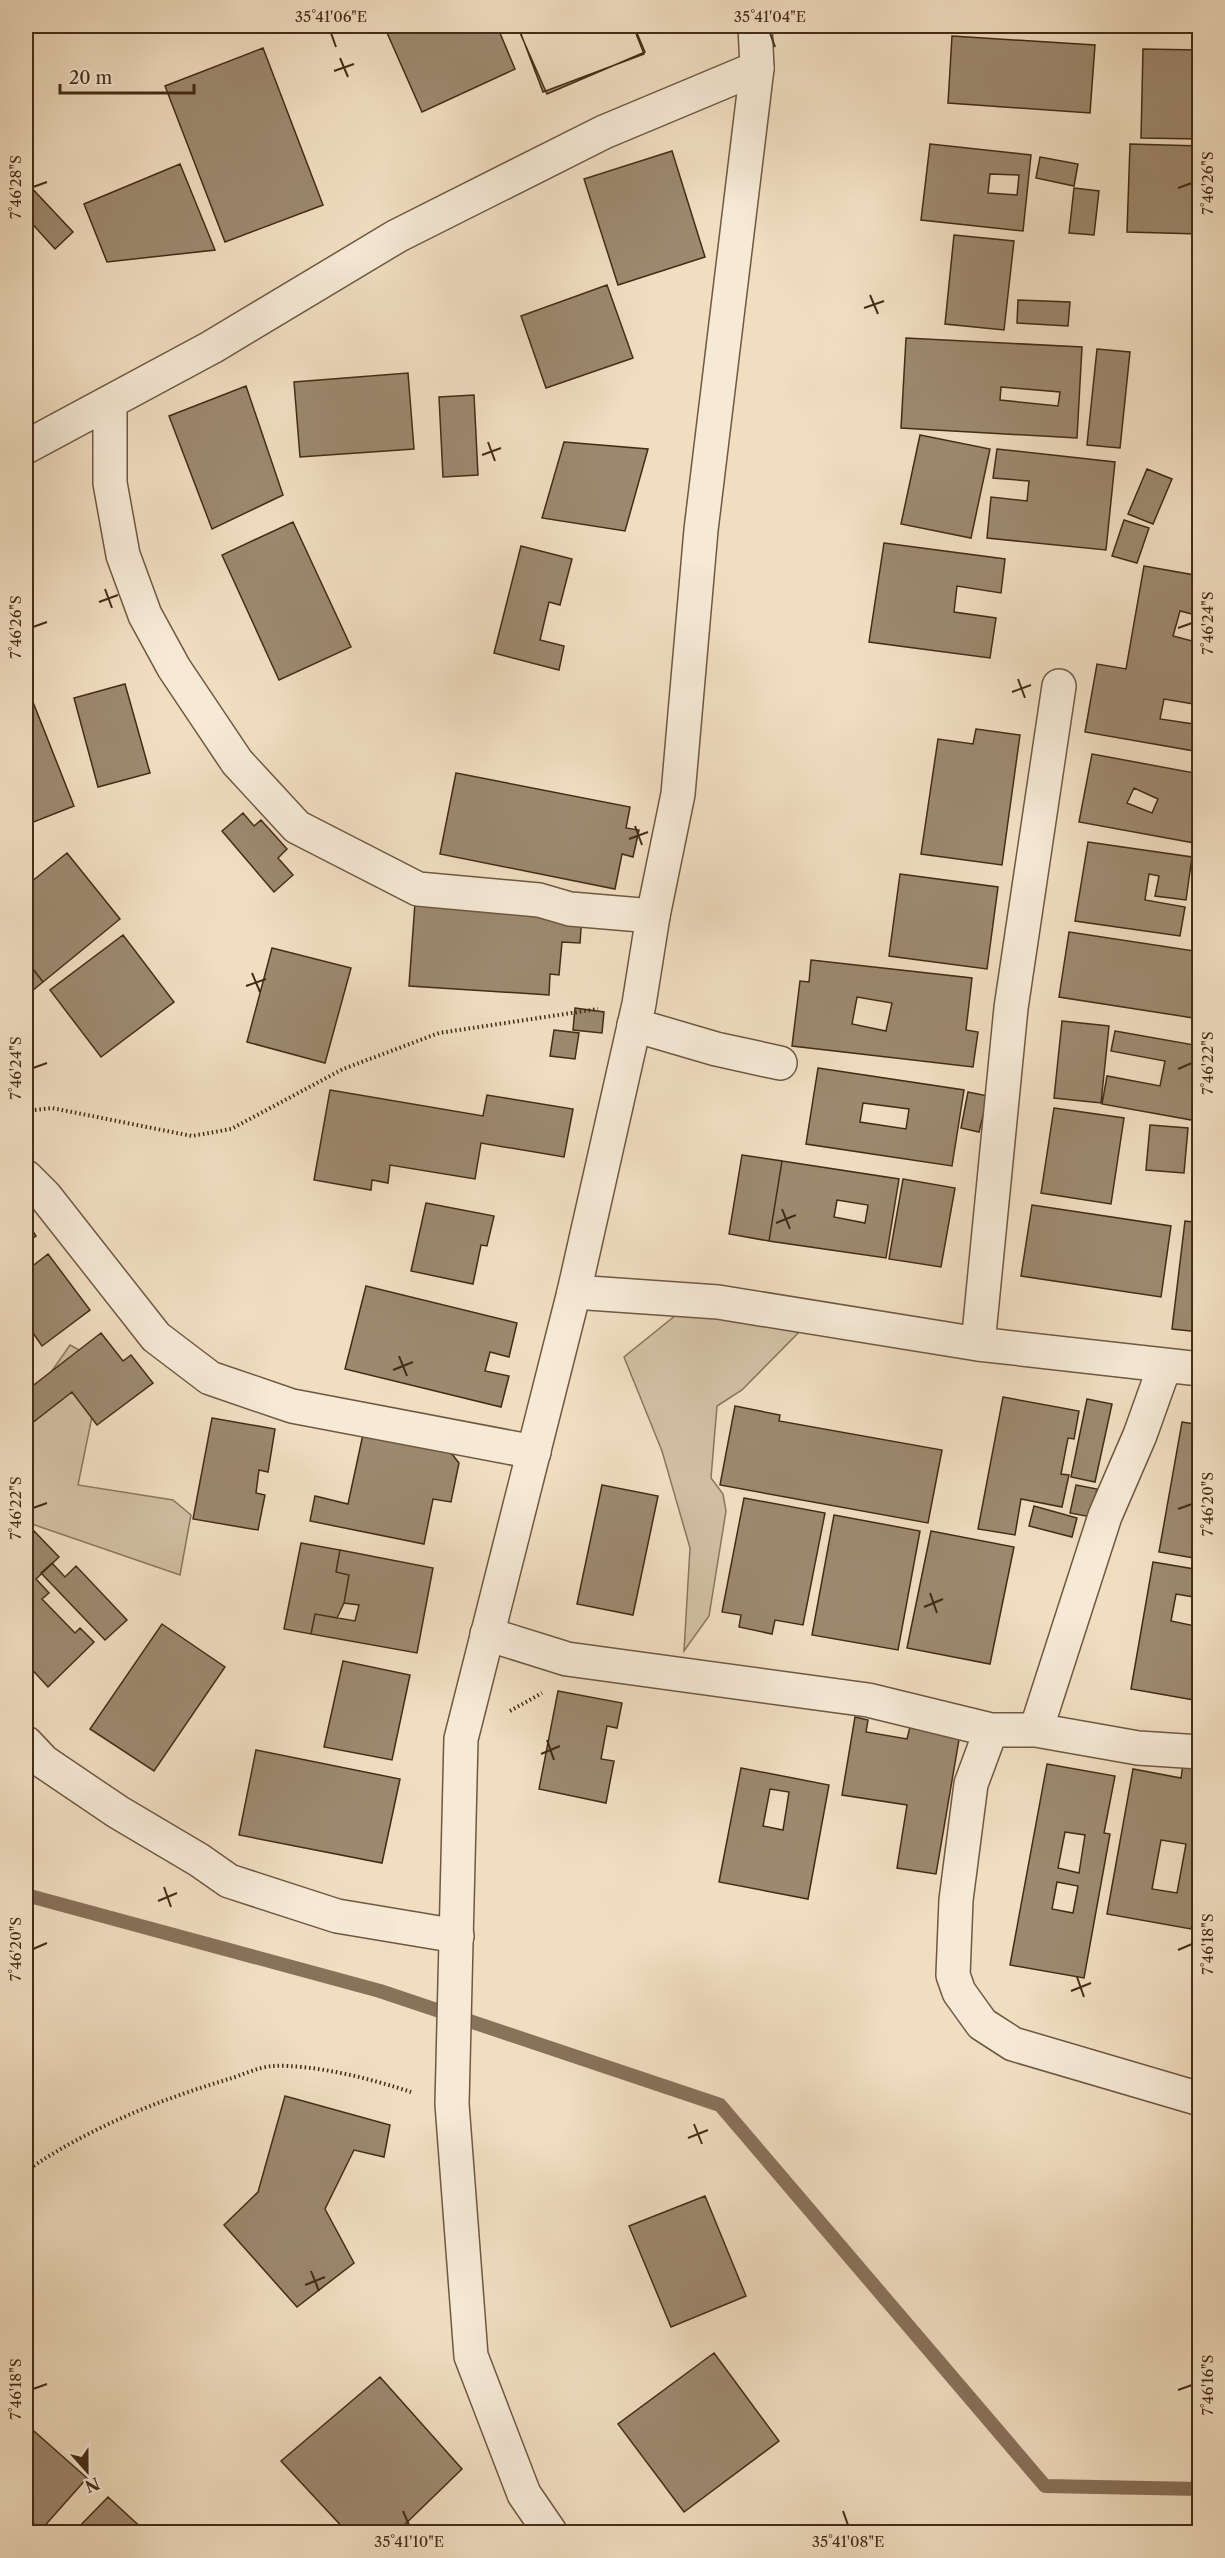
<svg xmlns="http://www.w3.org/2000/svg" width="1225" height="2558" viewBox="0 0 1225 2558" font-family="'Libre Caslon Text',serif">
	<rect width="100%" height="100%" fill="#f1dec1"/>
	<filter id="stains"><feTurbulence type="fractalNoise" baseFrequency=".00333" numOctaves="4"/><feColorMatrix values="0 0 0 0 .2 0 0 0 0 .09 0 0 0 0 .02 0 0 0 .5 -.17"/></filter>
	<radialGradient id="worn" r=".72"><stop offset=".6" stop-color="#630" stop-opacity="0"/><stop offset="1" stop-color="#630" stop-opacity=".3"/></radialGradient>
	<path fill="#d3c0a4" stroke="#8a765d" stroke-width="1.5" d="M676,1315l129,11 -63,64 -25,16 -6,72 12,16 3,17 -17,105 -25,35 6,-103 -28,-97 -38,-94z
		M70,1345l33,18 -25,122 95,15 18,15 -11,60 -154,-53v-114z"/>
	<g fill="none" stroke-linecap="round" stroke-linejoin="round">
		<path stroke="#88725a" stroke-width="14" d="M26,1895l354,96 340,114 325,381 155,3"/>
	</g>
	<path fill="#9d896f" stroke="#422c16" stroke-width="1.5" fill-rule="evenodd" d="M384,26h113l18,43 -93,43z
		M517,26h117l11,26 -98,42z
		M518,26h115l11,28 -101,38z
		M1007,26h111v7z
		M952,36l143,9 -5,68 -142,-10z
		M263,48l60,157 -98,37 -60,-156z
		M1143,49l57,1v89l-59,-1z
		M930,144l101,11 -8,76 -102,-11zM990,174l29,1 -2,20 -29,-2z
		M1130,144l70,2v88l-73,-2z
		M672,151l33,106 -87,28 -34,-106z
		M1040,157l38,7 -4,22 -38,-8z
		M180,164l35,86 -108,12 -23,-58z
		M26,182l47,50 -18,17 -29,-32z
		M1074,188l25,3 -5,44 -25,-2z
		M954,235l60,6 -10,89 -59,-6z
		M607,285l26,73 -87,30 -25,-72z
		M1018,300l52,2 -2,24 -51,-3z
		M906,338l176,9 -5,91 -176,-10zM1001,387l59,5 -2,14 -58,-6z
		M1097,349l33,3 -10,96 -33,-3z
		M408,373l6,76 -114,8 -6,-75z
		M246,386l37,109 -71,34 -43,-113z
		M474,395l4,80 -35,2 -4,-80z
		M920,435l70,14 -19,89 -70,-14z
		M564,442l84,7 -23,82 -83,-13z
		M997,449l118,13 -9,88 -119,-12 4,-41 36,4 2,-20 -36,-3z
		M1147,469l25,10 -19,45 -25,-10z
		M1124,520l25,8 -12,35 -25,-7z
		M293,522l58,125 -72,33 -57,-125z
		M884,543l121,16 -4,34 -44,-7 -3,26 42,6 -6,40 -121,-16z
		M521,546l51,13 -12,46 -11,-3 -9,38 24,6 -5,24 -65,-17z
		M1144,566l56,10v40l-20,-5 -7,25 27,7v62l-36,-6 -4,20 40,6v27l-115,-20 12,-68 29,5z
		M125,684l25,89 -52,14 -24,-89z
		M31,697l43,109 -48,19v-126z
		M976,729l44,6 -18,130 -81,-11 17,-115 35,5z
		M1092,754l108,20v70l-121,-22zM1134,788l24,11 -6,14 -25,-10z
		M456,773l174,34 -4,21 13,2 -6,27 -11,-3 -7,35 -175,-35z
		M243,813l11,13 7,-6 26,29 -9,9 15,17 -19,17 -52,-61z
		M1088,842l104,15 -6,43 -31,-4 4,-20 -10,-2 -4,26 40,7 -5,29 -105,-15z
		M67,853l53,66 -77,63 -17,-22v-74z
		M900,874l98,13 -11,82 -98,-13z
		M415,903l167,11 -2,29 -18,-1 -3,33 -9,-1 -1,21 -140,-9z
		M1069,932l125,19 3,-17 3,1v84l-141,-22z
		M123,935l51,67 -73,55 -51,-67z
		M272,948l79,20 -26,95 -78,-21z
		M26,960l17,22 -17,14z
		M811,960l161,18 -6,52 12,2 -5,35 -181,-21 8,-65 9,1zM857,997l35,6 -6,28 -34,-7z
		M575,1008l29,4 -2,21 -29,-3z
		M1062,1021l47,5 -8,77 -47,-5z
		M554,1030l25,3 -4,26 -25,-3z
		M1115,1031l85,15 -3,75 -95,-17 5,-28 53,10 5,-25 -54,-10z
		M818,1068l146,22 -12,76 -146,-22zM863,1103l46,6 -3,20 -46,-7z
		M330,1090l153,26 4,-21 86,14 -9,48 -83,-14 -6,36 -85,-14 -2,18 -16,-3 -1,10 -57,-10z
		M968,1092l20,4 -9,36 -18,-4z
		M1054,1108l70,10 -13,86 -70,-11z
		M1150,1125l38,3 -4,45 -38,-3z
		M742,1155l40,6 -13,80 -40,-7z
		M782,1161l117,18 -13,79 -117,-17zM837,1200l31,5 -3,18 -31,-6z
		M903,1179l52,9 -14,79 -52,-8z
		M426,1203l68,13 -7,30 -6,-1 -8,39 -62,-13z
		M1032,1205l139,21 -10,71 -140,-21z
		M26,1220l10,16 -10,7z
		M1185,1221l15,2v109l-28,-3z
		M48,1254l42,56 -48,36 -16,-23v-52z
		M366,1286l151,37 -8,34 -19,-5 -5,19 24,5 -8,31 -156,-38z
		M101,1333l22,28 8,-6 22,28 -56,42 -25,-33 -41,32 -5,-8v-25z
		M1003,1397l76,14 -5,28 -6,-1 -7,36 8,1 -7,32 -41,-8 -6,36 -37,-6z
		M1087,1399l25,5 -17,78 -24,-5z
		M735,1406l45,9 -1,6 163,29 -14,73 -208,-38z
		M212,1418l63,11 -7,43 -9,-2 -3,23 9,2 -7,35 -65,-11z
		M1182,1422l18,3v87h-3l-3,17h6v30l-41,-7z
		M365,1425l76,15 18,23 -8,39 -18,-3 -9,45 -114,-23 5,-25 33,8z
		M602,1485l56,11 -25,119 -56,-11z
		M1076,1485l21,4 -6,28 -21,-4z
		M744,1498l81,15 -22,112 -28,-5 -3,14 -33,-7 2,-12 -19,-3z
		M1034,1506l43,12 -5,19 -43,-11z
		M834,1515l86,16 -22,119 -86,-15z
		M34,1531l25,26 -23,22 13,14 -7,6 33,34 5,-5 14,14 -46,45 -22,-24v-123z
		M931,1531l83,16 -24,117 -83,-16z
		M301,1543l39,7 -4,22 13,3 -5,28 -7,15 -22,-4 -4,20 -27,-5z
		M340,1550l93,18 -16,85 -106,-19 4,-20 40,7 4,-16 -15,-2 5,-28 -13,-3z
		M1153,1562l47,8v28l-24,-4 -5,27 29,6v74l-69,-12z
		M52,1563l13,14 11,-11 51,54 -22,20 -64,-67z
		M162,1624l63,43 -71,104 -64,-42z
		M343,1661l67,14 -18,85 -68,-13z
		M558,1691l64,12 -5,25 -10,-2 -6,33 13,2 -8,42 -67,-14z
		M855,1717l13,3 -2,12 41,7 3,-12 50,7 -24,140 -39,-6 10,-63 -65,-10z
		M256,1750l144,29 -18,84 -143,-28z
		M1047,1764l68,12 -11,57 6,1 -26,144 -74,-13zM1065,1832l20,3 -6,38 -21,-5zM1057,1882l21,4 -5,27 -21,-4z
		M1183,1764l17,3v120l-9,42 -84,-15 26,-145 48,9zM1161,1840l25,4 -9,49 -25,-4z
		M741,1768l88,17 -21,114 -89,-17zM770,1789l19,3 -6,38 -20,-4z
		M285,2096l105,29 -6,32 -30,-7 -29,59 29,54 -57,44 -73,-82 34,-33z
		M705,2196l41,100 -75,31 -42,-101z
		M714,2353l65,88 -95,71 -66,-88z
		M380,2377l82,92 -65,63h-50l-66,-71z
		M26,2424l61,54 -46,52 -15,-13z
		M108,2497l38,35h-72z"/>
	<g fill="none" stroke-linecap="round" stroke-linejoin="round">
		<defs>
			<path id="minor" d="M110,402v81l13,72 22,60 29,53 63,94 60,65 121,62 121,11 31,9 83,7
				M26,447l186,-100 185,-111 207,-104 153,-64
				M634,1025l82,24 64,14
				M26,1177l19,19 111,141 54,41 82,28 242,46
				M574,1292l144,10 260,42 222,25
				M978,1344l33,-336 48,-322
				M487,1634l80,25 301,41 123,30h45l102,18 62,4
				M991,1730l-20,54 -15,116 -3,75 6,17 23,32 31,20 187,55
				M1036,1730l69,-214 35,-81 25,-70
				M26,1743l18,19 74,50 81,48 30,21 108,35 120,20"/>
			<path id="tertiary" d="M550,2532l-26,-38 -53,-138 -19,-252 9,-365 113,-447 65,-288 14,-88 25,-122 23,-264 56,-462 -2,-42"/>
		</defs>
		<use href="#minor" stroke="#6e5841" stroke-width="36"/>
		<use href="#tertiary" stroke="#6e5841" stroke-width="36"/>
		<path stroke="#422c16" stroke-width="4" stroke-dasharray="1.5 3" stroke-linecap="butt" d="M26,1111l26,-3 140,28 39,-7 112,-60 96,-36 159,-24
			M510,1711l32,-18
			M26,2171c61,-42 132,-71 203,-92 13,-4 30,-12 43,-13 42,-2 100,13 139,26"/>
		<use href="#minor" stroke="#f6ead7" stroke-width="33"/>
		<use href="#tertiary" stroke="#f6ead7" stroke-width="33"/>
	</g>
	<path fill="none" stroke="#422c16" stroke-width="2" d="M331,33l5,14M770,33l5,14M340,58l8,19M334,71l20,-7M33,187l14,-5M1178,188l14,-5M870,295l8,19M864,308l20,-7M488,442l7,19M482,455l19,-7M105,589l7,19M99,602l19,-7M33,627l14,-5M1178,628l14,-5M1018,679l7,19M1012,692l19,-7M635,826l7,19M629,839l19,-7M252,973l8,19M246,986l20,-7M33,1068l14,-5M1178,1069l14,-6M782,1209l8,20M776,1223l20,-8M399,1356l8,20M393,1370l20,-8M33,1508l14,-5M1178,1509l14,-5M930,1593l7,20M924,1607l19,-8M547,1740l7,20M541,1754l19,-8M164,1887l7,20M158,1901l19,-8M33,1949l14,-6M1178,1950l14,-6M1077,1977l7,20M1071,1991l20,-8M694,2124l8,20M688,2138l20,-8M311,2271l8,20M305,2285l20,-8M33,2389l14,-5M1178,2390l14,-5M403,2511l6,14M843,2511l5,14"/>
	<rect width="1225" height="2558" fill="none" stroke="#f1dec1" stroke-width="66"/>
	<g transform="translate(87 2471) rotate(159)" stroke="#f6ead7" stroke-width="4.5" paint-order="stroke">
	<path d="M0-4.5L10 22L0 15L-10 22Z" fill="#422c16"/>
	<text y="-9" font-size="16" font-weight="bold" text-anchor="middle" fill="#422c16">N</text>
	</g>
	<path d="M60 84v9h134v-9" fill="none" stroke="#422c16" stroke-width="3"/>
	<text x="69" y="84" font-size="18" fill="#422c16" stroke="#f6ead7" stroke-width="4.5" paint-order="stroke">20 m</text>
	<rect x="33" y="33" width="1159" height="2492" fill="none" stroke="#422c16" stroke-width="2"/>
	<g font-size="15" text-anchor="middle" fill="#422c16">
		<text x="331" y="22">35°41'06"E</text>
		<text x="770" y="22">35°41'04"E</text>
		<text transform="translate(1208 183) rotate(-90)" y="5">7°46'26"S</text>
		<text transform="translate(16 187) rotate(-90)" y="5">7°46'28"S</text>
		<text transform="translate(1208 623) rotate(-90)" y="5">7°46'24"S</text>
		<text transform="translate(16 627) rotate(-90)" y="5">7°46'26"S</text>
		<text transform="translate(1208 1063) rotate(-90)" y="5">7°46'22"S</text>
		<text transform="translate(16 1068) rotate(-90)" y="5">7°46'24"S</text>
		<text transform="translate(1208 1504) rotate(-90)" y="5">7°46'20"S</text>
		<text transform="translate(16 1508) rotate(-90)" y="5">7°46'22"S</text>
		<text transform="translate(1208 1944) rotate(-90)" y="5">7°46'18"S</text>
		<text transform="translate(16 1949) rotate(-90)" y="5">7°46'20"S</text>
		<text transform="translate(1208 2385) rotate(-90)" y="5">7°46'16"S</text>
		<text transform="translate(16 2389) rotate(-90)" y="5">7°46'18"S</text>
		<text x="409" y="2547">35°41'10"E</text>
		<text x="848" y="2547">35°41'08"E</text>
	</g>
	<rect width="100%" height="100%" filter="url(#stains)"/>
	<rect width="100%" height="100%" fill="url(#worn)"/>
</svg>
